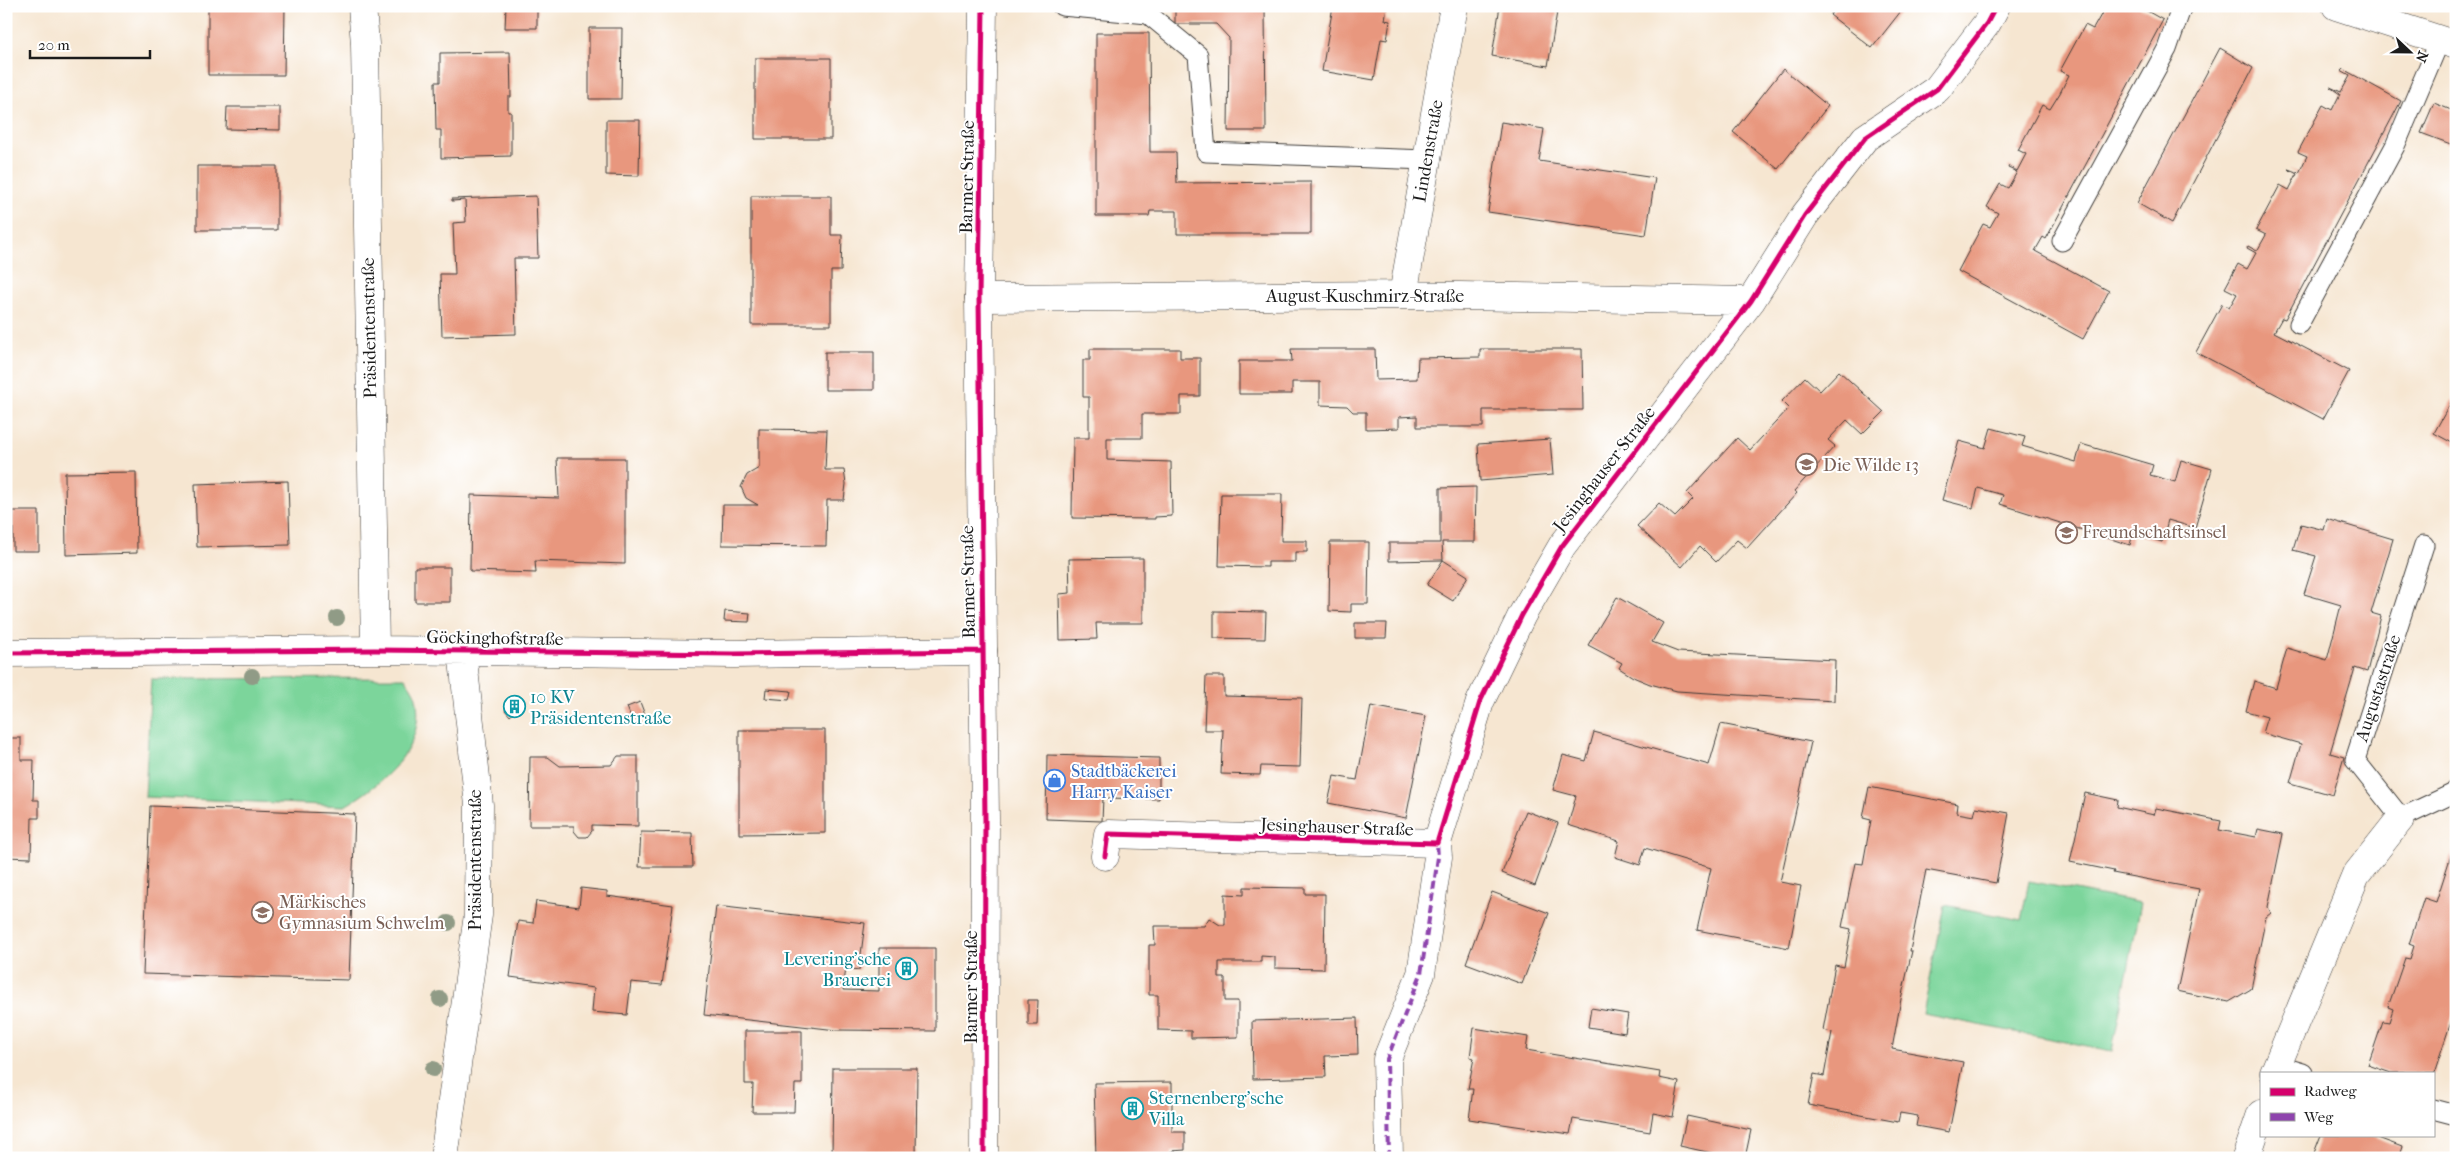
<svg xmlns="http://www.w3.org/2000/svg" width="2462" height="1164" viewBox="0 0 2462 1164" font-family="'IM FELL French Canon',serif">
	<rect width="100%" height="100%" fill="#fff"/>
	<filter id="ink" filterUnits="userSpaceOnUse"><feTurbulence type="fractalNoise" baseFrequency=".02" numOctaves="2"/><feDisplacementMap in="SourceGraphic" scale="10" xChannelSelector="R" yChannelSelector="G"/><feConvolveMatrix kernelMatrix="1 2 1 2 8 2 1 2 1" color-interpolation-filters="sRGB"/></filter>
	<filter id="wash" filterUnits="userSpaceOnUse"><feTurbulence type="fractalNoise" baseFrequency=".0096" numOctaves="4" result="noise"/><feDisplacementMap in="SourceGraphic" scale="20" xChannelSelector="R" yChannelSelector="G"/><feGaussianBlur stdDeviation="1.12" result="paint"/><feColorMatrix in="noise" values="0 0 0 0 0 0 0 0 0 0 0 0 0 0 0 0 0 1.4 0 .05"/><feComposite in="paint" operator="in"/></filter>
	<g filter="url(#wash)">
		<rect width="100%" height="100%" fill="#f6e6d1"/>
		<path fill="#7bd59b" stroke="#4c785c" d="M405,678c4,6 10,14 11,20 11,50 -34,86 -71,108l-200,-9 6,-118z
			M2029,881l112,22 -29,148 -189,-37 22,-109 76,15z"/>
		<g id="blocks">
			<path fill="#e8977e" d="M208,6h77l-1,69h-76z
				M506,6h31v22h-32z
				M1175,6h90l1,125h-38l1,-93 -13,-14h-41z
				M1333,6h54l-2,14 5,1 -3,19 -6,-1 -7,41 -52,-9z
				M1500,6h58l-10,60 -56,-10z
				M1837,6h68l-33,42 -42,-33z
				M2106,6h32l25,14 -117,219 -3,-2 -8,14 74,40 -26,48 -125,-68 25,-47 7,3 8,-14 -11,-6 13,-23 8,4 9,-16 -9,-4 1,-2 8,5 9,-17 -8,-4 24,-45 8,4 10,-16 9,-18 -9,-4 25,-46 8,4z
				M589,28h33l-1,71h-32z
				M1096,33h53l1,119h26l1,31 134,-1v52h-134v-23h-27l-1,5h-53z
				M2220,48l33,20 -81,155 -35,-20z
				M510,52l1,45h-3v15h3v44l-70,2v-28h-5l-1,-48h5v-29z
				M755,58h76v81h-76z
				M1783,69l45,37 -50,63 -45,-37z
				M2343,69l58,32 -116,218 -3,-1 -8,14 75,39 -26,48 -127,-67 26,-48 7,4 8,-14 -12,-6 13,-24 9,5 9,-16 -9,-5 1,-2 9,5 9,-16 -10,-5 24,-45 9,5 8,-16 -9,-5 11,4 8,-17 -9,-4 25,-47 9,5 8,-16 -10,-7 11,5 9,-16 -9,-5z
				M2434,103l22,9v34l-35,-13z
				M227,107h53v23l-54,-1z
				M606,120h34l-1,56 -33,-1z
				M1501,122l43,7 -5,32 116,17 -9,57 -158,-23z
				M197,166h80v64h-80z
				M536,196l2,62h-24l2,76 -74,2 -2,-62h15l-2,-51 13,-1 -1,-22 -13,1v-2z
				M751,196h80v39h11l-1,36h-10v54h-80z
				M1090,349h90v9h20v38h-19v18h-39v24h-35v22l64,2 1,54 -17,1v2l-83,-1 1,-80h16v-41h-6v-37h7z
				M1291,349h84l1,31 41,-1 1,-21 62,-1v-8h102l1,61h-100v17h-66v-11l-18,1v11l-33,1v-17h-13l-6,-6 -27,-1v-23h-28v12h-53v-33h53z
				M825,352h49v38h-49z
				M1839,371l45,41 -22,22 -15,-14 -19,20 7,6 -41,45 3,2 -50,55 -10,-8 -21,22 -16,-16 -18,21 -45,-41 22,-23 16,14 18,-18 -6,-6 50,-55 13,12 39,-42 -7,-7 23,-24 15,14z
				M2456,393v52l-22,-12z
				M1991,428l34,9 -3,9 54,16 5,-18 72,21 -3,10 25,7 6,-22 31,9 -17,59 -27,-8 -6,22 -29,-9 -3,12 -130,-41 3,-9 -25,-7 -5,20 -31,-8 17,-59 26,7z
				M759,429l68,1 -2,40h19l2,14 -2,16h-17l-1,46 -104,-1 1,-40h35l-12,-7 -5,-11 6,-12 12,-7z
				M1550,439l3,36 -73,6 -2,-37z
				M557,458h68v106l-90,-3 1,12 -66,-2 1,-76 88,3z
				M136,472l1,81 -71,2 -1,-82z
				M288,481l2,64 -93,2 -2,-63z
				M1476,487l-1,55h-33l1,18 25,16 -15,25 -26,-16 16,-25 -54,1v-18h51v-55z
				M1221,494h61l-1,47h26v11h-12v10h-27v5l-49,-1z
				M13,511h26v40h-26z
				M2327,519l66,20 -22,74 10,3 -14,56 -12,-4 -25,85 14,4 -11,38 -43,-12 11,-39 -39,-11 5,-16 -21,-6 8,-30 22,7 11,-40 40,12 14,-55 -37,-11 12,-38 -23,-6 8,-26 23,6z
				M1330,542h39l-1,62h-17v8l-22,-1z
				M1143,558v65h-47l1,16 -37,1 -1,-46 11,-1 -1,-34z
				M415,567h35v35h-35z
				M1617,597l46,26 -11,19 26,10 157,8 -1,41 -157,-10 -27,-7 -17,-7 -14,-9 3,-5 -34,-18z
				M725,611l25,2 -1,9 -25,-1z
				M1214,611l52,1 -1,27 -51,-1z
				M1355,623h32l-1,15h-31z
				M1206,676h18v20l78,2 -2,69 -39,-1 -1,9 -39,-1 2,-44h-19z
				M766,689l25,2 -2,9 -24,-2z
				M518,698l6,6 -14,12 -5,-6z
				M640,702l5,13 -13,5 -5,-13z
				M1371,706l55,10 -20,102 -78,-15 6,-27 23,4z
				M1721,724l90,18 -31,140 21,4 -12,62 -92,-18 14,-62 -66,-20 -5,17 -25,-8 4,-16 -51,-16 8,-29 -23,-6 10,-35 23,6 8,-29 115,33z
				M739,730h86v103l-86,1z
				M6,738h15v22h13l-1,40h6v18h-7l-1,40 -25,-1z
				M1047,755l112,3v41l-56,-1 -1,23 -56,-2z
				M618,756h20v70l-46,-1v6l-5,6h-8l-5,-6v-5h-45l1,-69h18l12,9 51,-1z
				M1869,787l89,17 -1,9 17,3 2,-9 33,6 -13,70 -70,-13 -16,81h2l-11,48 -9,50 71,13 -14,70 -33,-6 2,-10 -18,-3 -2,9 -90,-17 6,-31 10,2 8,-44 -9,-2 12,-65 9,2 7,-38 -9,-2 13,-64 8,1 8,-44 -8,-2z
				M2085,793l33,7 -1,7 37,8 2,-7 65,13 -2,9 37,7 2,-8 25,5 -15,73 3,6 -5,4 -15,72 -22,13 -52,-11 22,-102 -81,-15 -5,-1 1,-2 -44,-9z
				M150,806l205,8 -6,166 -206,-6z
				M1526,811l32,12 -23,63 -33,-13z
				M641,832l51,1 1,34h-54z
				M2455,843l1,164 -22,66h-43l-23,-8 15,-44 6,1 4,-13 -5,-2 17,-49 5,1 4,-13 -5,-2 15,-46 12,4z
				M1244,887l61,1v6h20l-1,75 -49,-1v-11l-14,-1v6h-42v16h6v23h13v36l-47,1v-7l-33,-1v-35h-9v-50h6l-1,-19h50l5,-8 11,7h5v-31l19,1z
				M581,888l26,3v5l66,9 -11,80 -31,-3 -4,33 -35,-3 2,-24 -84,-11 8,-56 15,2 3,-22 43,6z
				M1492,892l57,21 -27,71 -56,-21z
				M716,906l149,17 -6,47 -13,-2 -3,22 36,1v-43h56v83l-98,-1 -133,-15z
				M1028,1000h10l-1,25h-9z
				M1591,1008l37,6 -3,19 -37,-6z
				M1357,1018l1,37 -33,1 1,21 -73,2 -1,-58z
				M1474,1028l54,9 -2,13 134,22 -1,6 20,4 -6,35 -20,-4 -3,19 -77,-13 -3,15 -101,-15 4,-30h-5l6,-31 -4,-1z
				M745,1031h57v53h-7l-1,28h-42l1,-28h-8z
				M833,1068h84l-1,90h-84z
				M1172,1082v50h13v18l-13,1v7h-76l-2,-75z
				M1687,1116l64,14 -6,28h-11l-54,-12z
				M2321,1135h49l32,12 -4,11h-86z"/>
		</g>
	</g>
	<g filter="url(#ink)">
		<use href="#blocks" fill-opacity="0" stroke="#3d3a37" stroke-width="1"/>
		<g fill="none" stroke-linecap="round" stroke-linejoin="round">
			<defs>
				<path id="lane" d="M1062,6l86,8 50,41 8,97 221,8
					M2062,241l105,-192 15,-43
					M2299,324l96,-178 45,-106
					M2424,545l-69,215 46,58 53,-25 2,-3
					M2276,1065l27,8
					M2433,1109l23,6"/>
				<path id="street" d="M362,6l3,38 10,606
					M2336,6l120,39
					M1403,295l51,-289
					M979,298l424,-3 348,6
					M6,653l369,-3 359,4 249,-3
					M1105,856l3,-22 329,9 43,-141 42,-87 40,-69 189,-245 54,-86 60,-77 72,-49 50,-66 9,-17
					M2274,1073l82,-198 45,-57
					M444,1158l34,-243 1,-110 -17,-154
					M1389,1158l-2,-99 34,-85 17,-117 -1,-14
					M2246,1158l15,-44"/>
				<path id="secondary" d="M983,6l-4,292 6,521 -1,339"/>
			</defs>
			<use href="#lane" stroke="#3d3a37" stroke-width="21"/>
			<use href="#street" stroke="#3d3a37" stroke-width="29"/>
			<use href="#secondary" stroke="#3d3a37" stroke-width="29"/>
			<use href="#lane" stroke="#fff" stroke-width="19"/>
			<use href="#street" stroke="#fff" stroke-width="28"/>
			<use href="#secondary" stroke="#fff" stroke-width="28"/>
			<path stroke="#8e44ad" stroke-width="4" stroke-dasharray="8 4" stroke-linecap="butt" d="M1389,1158l-2,-99 34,-85 17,-117 -1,-14"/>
			<defs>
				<path id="cycleway" d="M983,6l-4,292 6,521 -1,339
					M6,653l369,-3 359,4 249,-3
					M1105,856l3,-22 329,9 43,-141 42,-87 40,-69 189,-245 54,-86 60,-77 72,-49 50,-66 9,-17"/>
			</defs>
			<use href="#cycleway" stroke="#fff" stroke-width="8"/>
			<use href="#cycleway" stroke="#d6006c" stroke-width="5"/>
		</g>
		<g fill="#909b86">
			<circle cx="337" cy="618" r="8"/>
			<circle cx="252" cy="676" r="8"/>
			<circle cx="448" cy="923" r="8"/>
			<circle cx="440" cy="999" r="8"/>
			<circle cx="433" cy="1069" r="8"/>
		</g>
	</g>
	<defs>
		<symbol id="school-ring" viewBox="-11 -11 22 22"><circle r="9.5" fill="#fff" stroke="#8d6e63" stroke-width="1.5"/><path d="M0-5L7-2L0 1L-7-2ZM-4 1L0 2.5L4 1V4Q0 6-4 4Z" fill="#8d6e63"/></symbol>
		<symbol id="building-ring" viewBox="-11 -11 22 22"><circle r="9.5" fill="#fff" stroke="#0f9aa8" stroke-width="1.5"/><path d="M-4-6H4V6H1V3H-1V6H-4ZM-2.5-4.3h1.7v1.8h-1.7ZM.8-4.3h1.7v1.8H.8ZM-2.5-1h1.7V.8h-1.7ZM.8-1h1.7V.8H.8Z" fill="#0f9aa8"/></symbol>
		<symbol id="shop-ring" viewBox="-11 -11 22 22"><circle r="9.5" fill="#fff" stroke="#3f7fe0" stroke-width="1.5"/><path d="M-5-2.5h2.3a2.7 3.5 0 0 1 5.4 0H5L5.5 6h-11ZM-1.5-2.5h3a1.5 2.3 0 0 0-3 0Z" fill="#3f7fe0"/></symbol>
	</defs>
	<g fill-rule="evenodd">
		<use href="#school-ring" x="1794" y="452" width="25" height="25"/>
		<use href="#school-ring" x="2054" y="520" width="25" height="25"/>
		<use href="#building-ring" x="502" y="694" width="25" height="25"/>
		<use href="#shop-ring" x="1042" y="768" width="25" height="25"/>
		<use href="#school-ring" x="250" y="900" width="25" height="25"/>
		<use href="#building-ring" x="894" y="956" width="25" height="25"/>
		<use href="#building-ring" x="1120" y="1096" width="25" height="25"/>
	</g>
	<g text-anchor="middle" stroke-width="4" stroke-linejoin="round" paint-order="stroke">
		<g font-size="18" fill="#1c1c1c" stroke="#fff">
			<text transform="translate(1428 151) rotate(-80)" y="6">Lindenstraße</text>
			<text transform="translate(967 177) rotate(-89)" y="6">Barmer Straße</text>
			<text x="1365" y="302">August-Kuschmirz-Straße</text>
			<text transform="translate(369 328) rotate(-91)" y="6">Präsidentenstraße</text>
			<text transform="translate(1604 469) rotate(-52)" y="6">Jesinghauser Straße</text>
			<text transform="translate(968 582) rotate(-91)" y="6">Barmer Straße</text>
			<text transform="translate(495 638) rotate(1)" y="6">Göckinghofstraße</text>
			<text transform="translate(2378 688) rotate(-72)" y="6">Augustastraße</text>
			<text transform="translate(1337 827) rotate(2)" y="6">Jesinghauser Straße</text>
			<text transform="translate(475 860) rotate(-90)" y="6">Präsidentenstraße</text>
			<text transform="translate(971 987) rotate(-90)" y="6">Barmer Straße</text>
		</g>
		<g font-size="18" fill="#785e54" stroke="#fff" text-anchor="start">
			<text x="1823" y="471">Die Wilde 13</text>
			<text x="2082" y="538">Freundschaftsinsel</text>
			<text x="279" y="908">Märkisches<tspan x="279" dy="21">Gymnasium Schwelm</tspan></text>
		</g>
		<g font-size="18" fill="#0d838f" stroke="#fff" text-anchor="start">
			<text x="530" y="703">10 KV<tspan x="530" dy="21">Präsidentenstraße</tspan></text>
			<text x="891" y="965" text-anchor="end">Levering’sche<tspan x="891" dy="21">Brauerei</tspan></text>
			<text x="1149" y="1104">Sternenberg’sche<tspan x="1149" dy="21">Villa</tspan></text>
		</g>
		<g font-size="18" fill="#366cbe" stroke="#fff" text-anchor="start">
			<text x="1071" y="777">Stadtbäckerei<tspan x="1071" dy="21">Harry Kaiser</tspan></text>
		</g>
	</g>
	<rect width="2462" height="1164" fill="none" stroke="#fff" stroke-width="25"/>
	<rect x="2260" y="1072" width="175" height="65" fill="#ffffff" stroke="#a4a4a4"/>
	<rect x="2270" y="1088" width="25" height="8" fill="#d6006c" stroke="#a4a4a4"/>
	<text x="2304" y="1096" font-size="15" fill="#1c1c1c">Radweg</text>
	<rect x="2270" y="1113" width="25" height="8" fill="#8e44ad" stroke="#a4a4a4"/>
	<text x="2304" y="1122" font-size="15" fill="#1c1c1c">Weg</text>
	<g transform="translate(2410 52) rotate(112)" stroke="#ffffff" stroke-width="4" paint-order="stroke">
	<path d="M0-4L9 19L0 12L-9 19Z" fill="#1c1c1c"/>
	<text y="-8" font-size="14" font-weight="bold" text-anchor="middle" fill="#1c1c1c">N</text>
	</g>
	<path d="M30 50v8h120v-8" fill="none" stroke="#1c1c1c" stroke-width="2.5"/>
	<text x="38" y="50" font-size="15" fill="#1c1c1c" stroke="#ffffff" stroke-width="4" paint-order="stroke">20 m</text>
</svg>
